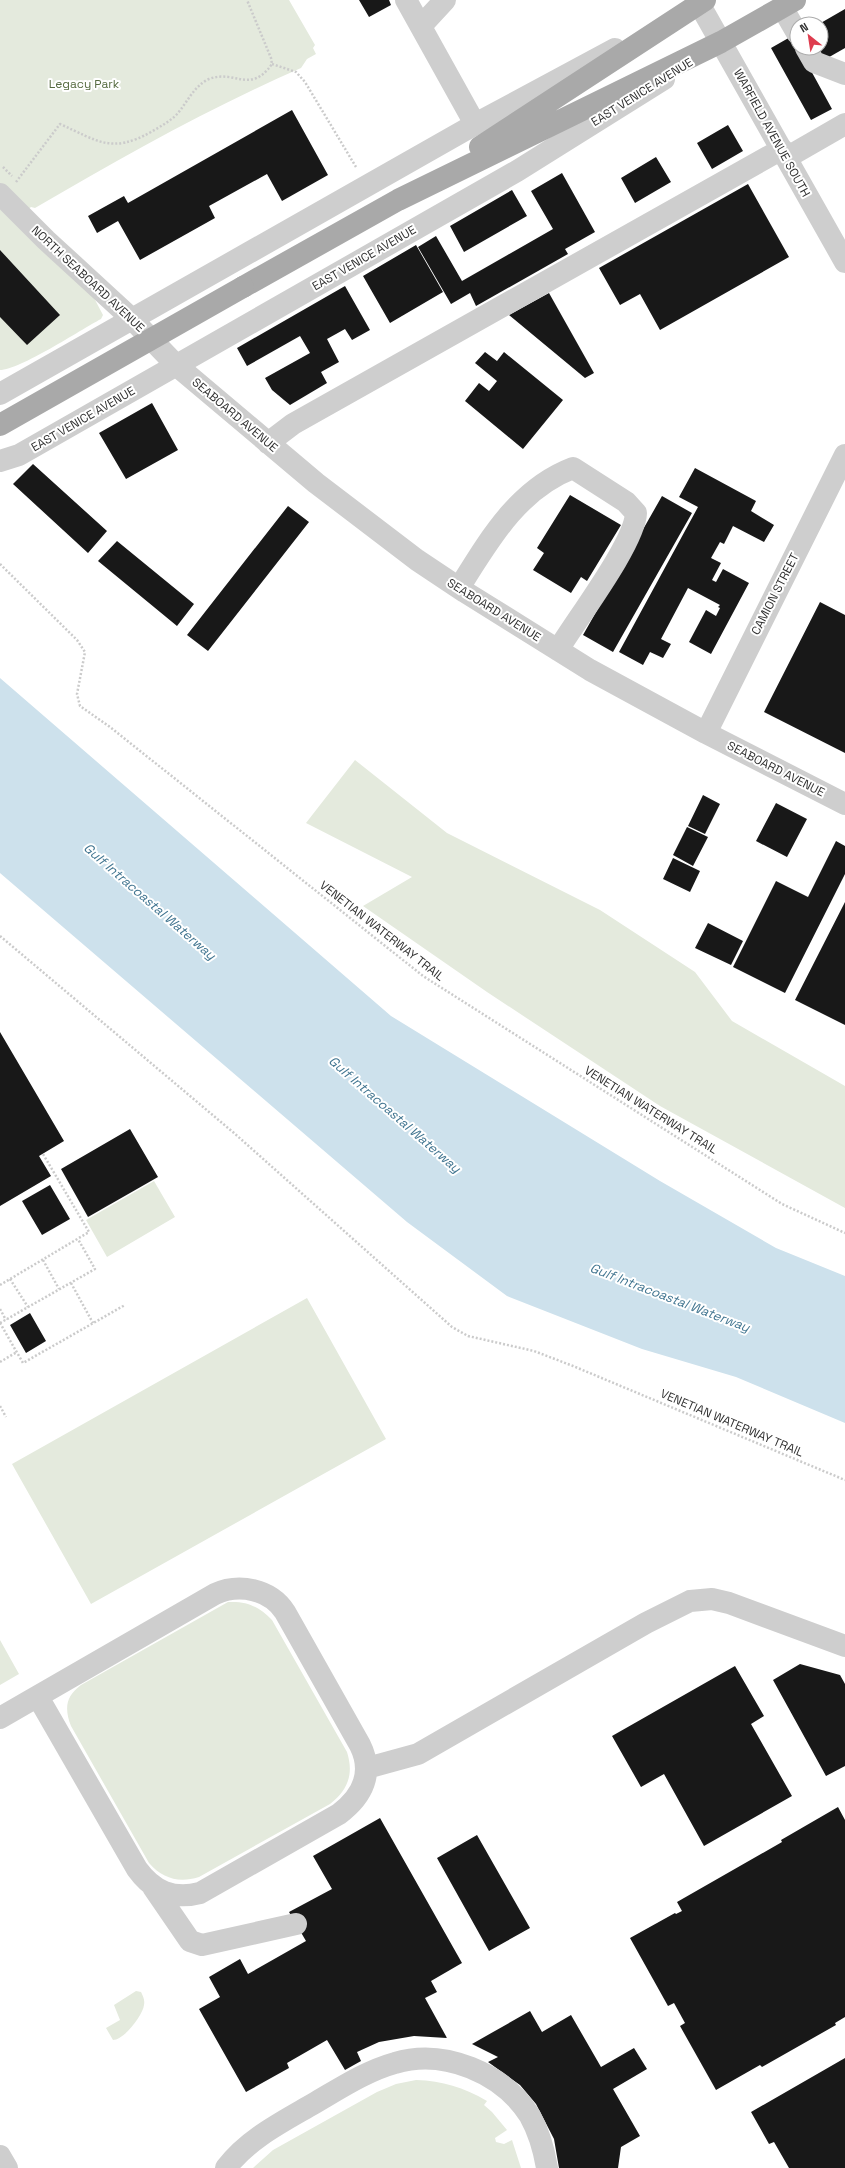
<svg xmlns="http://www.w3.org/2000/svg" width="845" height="2168" viewBox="0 0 845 2168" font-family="'Space Grotesk',sans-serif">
	<rect width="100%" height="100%" fill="#fff"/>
	<path fill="#e4eadd" d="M0,0h289l26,45 -2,3 3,6 -9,5 -6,9c-92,40 -179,89 -266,140l-4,-1 -17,14 79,75 10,19 -2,4c-21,11 -81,51 -101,51z
		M355,760l92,73 153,77 95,62 37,49 113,65v122l-185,-102 -173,-114 -124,-86 49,-29 -106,-54z
		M154,1181l21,36 -68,40 -21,-37z
		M307,1298l79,141 -295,165 -79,-140z
		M228,1602c19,-1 30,4 44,18l75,132c7,22 1,38 -17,52l-131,73c-20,6 -36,2 -50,-14l-78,-137c-7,-18 -5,-30 10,-41z
		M0,1640l19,34 -19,11z
		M136,1991l5,1c2,4 4,8 3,13 -1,10 -20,35 -31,35l-7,-12 14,-8 -6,-15z
		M416,2080c27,1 47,7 71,21l-3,4 8,7 15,18 -12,8 1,4 8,2 8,-4 9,28h-268l20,-18 104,-58 19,-8z"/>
	<path fill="#cde1ec" d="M0,678l391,338 269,165 116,67 69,28v147l-109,-46 -94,-28 -135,-53 -100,-74 -407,-349z"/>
	<path fill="#181818" d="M359,0h30l2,5 -22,12z
		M845,9v39l-21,12 -6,-12h3v-24h-2z
		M792,36l40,73 -21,11 -40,-72z
		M292,110l36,65 -46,26 -15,-27 -58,32 6,12 -75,42 -22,-39 -21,12 -9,-17 36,-20 4,7z
		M728,125l15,26 -31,18 -15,-26z
		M656,157l15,25 -36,21 -14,-25z
		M562,173l33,59 -30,17 3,5 -92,52 -6,-13 -19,11 -33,-57 18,-11 26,45 91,-52 -22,-38z
		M748,184l41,73 -129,73 -20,-36 -20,11 -21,-37z
		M512,190l15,26 -63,36 -14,-26z
		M416,245l27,47 -53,31 -27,-47z
		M0,250l60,65 -33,30 -27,-28z
		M345,286l25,44 -18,10 -7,-11 -18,10 12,23 -18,10 6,11 -37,22 -18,-15 -7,-12 45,-25 -10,-17 -53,30 -10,-18z
		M549,293l45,80 -9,5 -76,-63z
		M485,352l12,9 7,-9 59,48 -40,49 -58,-48 14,-18 10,8 8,-10 -22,-18z
		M152,403l26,47 -52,29 -27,-46z
		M33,464l74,67 -19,22 -75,-69z
		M695,468l61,33 -5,10 23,14 -10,17 -31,-16 -9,18 -4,-2 -9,16 10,5 -9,17 4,2 7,-13 26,14 -38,71 -22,-12 17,-32 10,6 4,-8 -2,-1 2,-2 -32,-17 -27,51 10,5 -8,14 -13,-6 -7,13 -24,-13 79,-145 -19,-10z
		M570,495l51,30 -34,56 -6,-4 -10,16 -38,-23 11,-17 -7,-5z
		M662,496l30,17 -79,139 -30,-17z
		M288,506l21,16 -101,129 -21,-16z
		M117,541l77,63 -17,22 -79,-65z
		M820,602l25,13v138l-81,-41z
		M703,795l17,9 -15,30 -17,-8z
		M776,803l31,16 -20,38 -31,-16z
		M687,827l21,10 -15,29 -20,-11z
		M836,841l9,5v28l-60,119 -52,-26 43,-86 32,16z
		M673,858l27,13 -10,21 -27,-13z
		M845,902v123l-50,-25z
		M708,923l35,18 -12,24 -36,-17z
		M0,1032l64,109 -25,15 12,20 -51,30z
		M130,1129l28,48 -70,40 -27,-48z
		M50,1185l20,34 -28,16 -20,-34z
		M30,1313l16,28 -20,12 -16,-28z
		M800,1664l40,11 5,9v82l-19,10 -53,-96z
		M735,1666l29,50 -13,8 41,72 -88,50 -40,-72 -23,13 -29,-51z
		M838,1807l7,13v197l-10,6 1,2 -74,42 -2,-2 -44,25 -36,-64 5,-3 -11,-20 -6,3 -38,-68 45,-25 1,1 6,-3 -5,-9 105,-60 -1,-2z
		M380,1818l82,145 -31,18 6,11 -12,6 22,40 -33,-2 -35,6 -22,10 4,9 -16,9 -18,-30 -40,23 2,5 -43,24 -47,-83 21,-12 -11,-20 31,-18 8,15 58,-33 -17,-29 43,-23 -19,-33z
		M477,1835l53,93 -41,23 -52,-93z
		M530,2011l12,21 29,-17 30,52 33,-19 13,21 -34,20 27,47 -19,11 -3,21h-59l-5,-29 -18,-35 -16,-19 -32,-23 10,-5 -26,-13z
		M845,2058v110h-56l-15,-26 -5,2 -18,-32z"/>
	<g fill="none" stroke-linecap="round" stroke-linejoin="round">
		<path stroke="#cbcbcb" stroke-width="2.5" stroke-dasharray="2 2" stroke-linecap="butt" d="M272,64l24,8 9,10 51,85
			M3,167l9,9
			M16,182l44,-58c38,17 51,30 91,8 10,-6 20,-11 27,-19 10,-12 16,-27 31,-34 26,-10 41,16 63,-15l-1,-6 -24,-58
			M0,564l77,76 8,12 -8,42 3,12 30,21 313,249 359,228 63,29
			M0,936l234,197 218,194 16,9 66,15 39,15 272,114
			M43,1260l16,29
			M10,1279l18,28
			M71,1283l22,40
			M0,1285l89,-53 -46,-78
			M0,1309l6,11
			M0,1323l23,40 102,-58
			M0,1323l95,-54 -17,-30
			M0,1362l17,-10
			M0,1406l6,11"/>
		<path stroke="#cecece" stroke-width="22" d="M406,0l69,124
			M697,0l148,262
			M782,7l15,26
			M421,26l24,-26
			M806,48l8,14 31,12
			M786,158l59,-34
			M0,194l46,46 86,79 44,46 140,118 101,77 48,32 125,78 116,63 139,71
			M0,394l481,-273 134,-72
			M268,443l25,-19 489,-275
			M0,461l19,-6 498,-284 147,-92
			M459,588c30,-48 59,-99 114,-120l53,34 10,11c-1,30 -60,107 -78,137
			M706,733l139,-278
			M0,1718l215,-124c24,-11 55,-5 70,18l75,133c14,28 3,51 -21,69l-139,79c-27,7 -47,-2 -63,-24l-99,-172
			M367,1768l51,-14 228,-131 44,-22 22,-2 17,4 116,43
			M153,1887l37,54 12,4 94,-21
			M0,2156l7,12
			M226,2168c22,-29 56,-46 87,-64 26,-15 53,-33 82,-41 49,-15 108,10 135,53 9,16 14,34 17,52"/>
		<path stroke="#a9a9a9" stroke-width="22" d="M480,147l225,-147
			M243,287l155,-87 323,-158 74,-42"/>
		<path stroke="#a9a9a9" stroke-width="22" d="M0,425l243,-138"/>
	</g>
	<g text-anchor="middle" stroke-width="4" stroke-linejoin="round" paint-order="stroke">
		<g font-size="12" fill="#566b40" stroke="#fff">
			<text x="84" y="88">Legacy Park</text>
		</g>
		<g font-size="12" fill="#313131" stroke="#fff">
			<text transform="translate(642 92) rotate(-32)" y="4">EAST VENICE AVENUE</text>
			<text transform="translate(772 133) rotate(61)" y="4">WARFIELD AVENUE SOUTH</text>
			<text transform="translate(364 258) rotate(-30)" y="4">EAST VENICE AVENUE</text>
			<text transform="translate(88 279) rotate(43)" y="4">NORTH SEABOARD AVENUE</text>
			<text transform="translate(235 415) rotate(40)" y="4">SEABOARD AVENUE</text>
			<text transform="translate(83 419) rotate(-30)" y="4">EAST VENICE AVENUE</text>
			<text transform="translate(775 594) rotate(-63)" y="4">CAMION STREET</text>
			<text transform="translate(494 610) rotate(32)" y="4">SEABOARD AVENUE</text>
			<text transform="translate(776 769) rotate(27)" y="4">SEABOARD AVENUE</text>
			<text transform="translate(382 931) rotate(38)" y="4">VENETIAN WATERWAY TRAIL</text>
			<text transform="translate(651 1110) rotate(32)" y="4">VENETIAN WATERWAY TRAIL</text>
			<text transform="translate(732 1423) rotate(23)" y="4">VENETIAN WATERWAY TRAIL</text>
		</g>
		<g font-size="13" font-style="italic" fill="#417590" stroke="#fff">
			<text transform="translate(150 901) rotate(41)" y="5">Gulf Intracoastal Waterway</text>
			<text transform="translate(395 1114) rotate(41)" y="5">Gulf Intracoastal Waterway</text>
			<text transform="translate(670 1297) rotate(21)" y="5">Gulf Intracoastal Waterway</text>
		</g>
	</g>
	<g transform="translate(809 36) rotate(330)"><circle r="19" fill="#ffffff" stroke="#adadad"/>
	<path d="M0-3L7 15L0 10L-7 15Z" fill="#de3d4f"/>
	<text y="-6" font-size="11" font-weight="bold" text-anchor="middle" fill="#313131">N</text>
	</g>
</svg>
